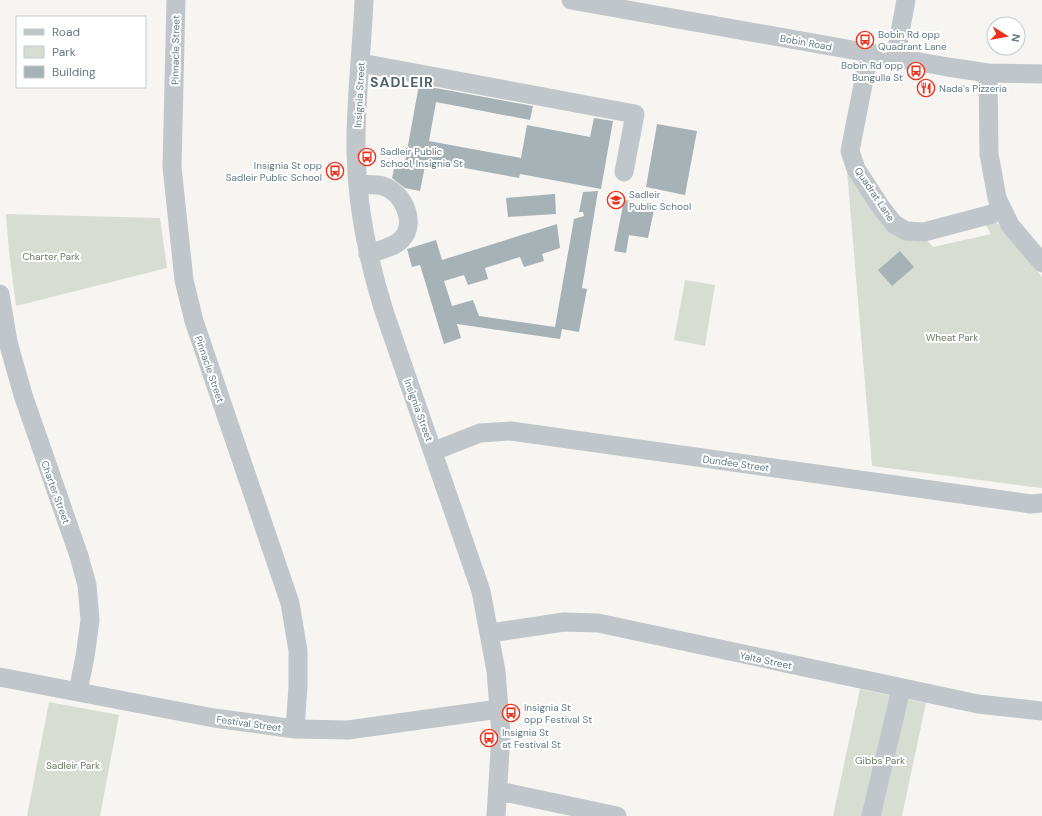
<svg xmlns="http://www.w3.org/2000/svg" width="1042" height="816" viewBox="0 0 1042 816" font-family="'DM Sans',sans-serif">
	<rect width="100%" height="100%" fill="#f6f5f2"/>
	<path fill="#d8ddd3" d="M847,171l77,66 9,10 58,-13 -7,-12h11l5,3 42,52v211l-170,-22z
		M6,214l154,4 7,50 -151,38 -7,-54z
		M685,280l30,5 -10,61 -31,-6z
		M860,689l66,14 -24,113h-69z
		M49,702l70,13 -19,101h-73z"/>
	<path fill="#a7b2b6" d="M419,85l114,21 -3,14 -94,-18 -7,39 92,17 6,-33 63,12 4,-19 19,3 -12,68 -81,-15 -1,4 -93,-17 -6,30 -15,-3 -13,-10 3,-13 9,2z
		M657,124l40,7 -12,64 -39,-8z
		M598,191l-16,97 5,1 -8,43 -17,-3 -2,10 -103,-15 4,14 -17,6 -24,-79 -8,2 -5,-18 29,-9 6,20 115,-36 3,24 -18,6 2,7 -20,6 -4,-10 -35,11 3,11 -20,6 -4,-10 -20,6 8,25 21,-6 6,16 76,11 19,-108 10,-3 -1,-4h-4l4,-20z
		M555,194l1,20 -48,3 -2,-19z
		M624,200l11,2 -1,4 20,4 -6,28 -19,-3 -3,18 -12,-2z
		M900,251l14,16 -22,19 -14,-16z"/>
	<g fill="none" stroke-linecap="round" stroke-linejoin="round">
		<path stroke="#c0c6c9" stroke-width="19" d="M176,0l-4,167 12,113 10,41 96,282 8,48v35l-3,43
			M364,0c-2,51 -9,102 -8,152 1,56 12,109 29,162l96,277 15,80 3,38 2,25 -5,82
			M571,0l377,67 40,6 54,1
			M869,54l-19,97 6,18 24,37 14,18 12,7 18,1 68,-18 9,-7
			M895,59l11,-59
			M361,63l274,51 -11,58
			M988,73l1,81 8,44 13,27 32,38
			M358,184c8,1 17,0 25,2 20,6 34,36 19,53 -9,9 -22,11 -34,15
			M0,294l8,48 15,53 56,161 8,29 3,35 -5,37 -7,34
			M434,451l46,-18 31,-2 520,73 11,-1
			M490,633l74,-11 34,1 380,81 64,7
			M0,677l214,41 81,11 53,1 151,-21
			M499,791l118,25
			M871,816l30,-127"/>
	</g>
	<defs>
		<symbol id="bus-ring" viewBox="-11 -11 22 22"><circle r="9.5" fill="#fff" stroke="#ed301b" stroke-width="1.5"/><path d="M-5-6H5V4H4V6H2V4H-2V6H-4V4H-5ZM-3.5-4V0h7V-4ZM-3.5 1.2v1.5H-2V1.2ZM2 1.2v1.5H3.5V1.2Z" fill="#ed301b"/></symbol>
		<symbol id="restaurant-ring" viewBox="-11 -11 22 22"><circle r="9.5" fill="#fff" stroke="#ed301b" stroke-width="1.5"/><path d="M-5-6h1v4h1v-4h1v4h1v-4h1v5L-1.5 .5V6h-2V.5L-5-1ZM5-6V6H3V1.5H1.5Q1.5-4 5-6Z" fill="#ed301b"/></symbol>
		<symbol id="school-ring" viewBox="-11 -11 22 22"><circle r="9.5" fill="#fff" stroke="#ed301b" stroke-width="1.5"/><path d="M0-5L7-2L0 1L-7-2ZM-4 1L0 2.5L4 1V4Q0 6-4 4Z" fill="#ed301b"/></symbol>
	</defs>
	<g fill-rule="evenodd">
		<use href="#bus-ring" x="855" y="30" width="20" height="20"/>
		<use href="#bus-ring" x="906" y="61" width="20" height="20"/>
		<use href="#restaurant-ring" x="916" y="78" width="20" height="20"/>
		<use href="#bus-ring" x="357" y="147" width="20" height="20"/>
		<use href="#bus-ring" x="325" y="161" width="20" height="20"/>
		<use href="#school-ring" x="606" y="190" width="20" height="20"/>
		<use href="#bus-ring" x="501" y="703" width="20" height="20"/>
		<use href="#bus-ring" x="479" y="728" width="20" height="20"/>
	</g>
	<g text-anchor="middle" stroke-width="4" stroke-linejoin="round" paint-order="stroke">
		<g font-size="10" fill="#637a85" stroke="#fff" text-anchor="start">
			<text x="878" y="38">Bobin Rd opp<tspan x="878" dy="12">Quadrant Lane</tspan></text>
			<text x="903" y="69" text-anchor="end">Bobin Rd opp<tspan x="903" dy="12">Bungulla St</tspan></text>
			<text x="939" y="92">Nada's Pizzeria</text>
			<text x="380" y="155">Sadleir Public<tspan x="380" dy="12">School, Insignia St</tspan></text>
			<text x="322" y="169" text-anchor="end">Insignia St opp<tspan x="322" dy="12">Sadleir Public School</tspan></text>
			<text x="629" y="198">Sadleir<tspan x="629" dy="12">Public School</tspan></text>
			<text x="524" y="711">Insignia St<tspan x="524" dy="12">opp Festival St</tspan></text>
			<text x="502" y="736">Insignia St<tspan x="502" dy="12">at Festival St</tspan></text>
		</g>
		<g font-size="10" fill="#637a85" stroke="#fff">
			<text transform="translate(806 42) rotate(10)" y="4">Bobin Road</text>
			<text transform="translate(175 50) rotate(-89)" y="4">Pinnacle Street</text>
			<text transform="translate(359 95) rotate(-87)" y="4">Insignia Street</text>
			<text transform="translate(875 194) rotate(56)" y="4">Quadrat Lane</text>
			<text transform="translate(210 369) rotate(71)" y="4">Pinnacle Street</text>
			<text transform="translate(419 410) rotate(70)" y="4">Insignia Street</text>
			<text transform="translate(736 463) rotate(8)" y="4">Dundee Street</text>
			<text transform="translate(56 492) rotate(70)" y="4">Charter Street</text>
			<text transform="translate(766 660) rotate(12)" y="4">Yalta Street</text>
			<text transform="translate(249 723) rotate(8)" y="4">Festival Street</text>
		</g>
		<g font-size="10" fill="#6a7b62" stroke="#fff">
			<text x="51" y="260">Charter Park</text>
			<text x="952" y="341">Wheat Park</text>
			<text x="880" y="764">Gibbs Park</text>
			<text x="73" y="769">Sadleir Park</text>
		</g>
		<g font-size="14" font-weight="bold" letter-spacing="1" fill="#516269" stroke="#fff">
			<text x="402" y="87">SADLEIR</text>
		</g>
	</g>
	<rect x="16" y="16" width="130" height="72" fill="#ffffff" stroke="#c1cace"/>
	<rect x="24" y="29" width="20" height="6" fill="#c0c6c9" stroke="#c1cace"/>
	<text x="52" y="36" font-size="12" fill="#637a85">Road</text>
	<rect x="24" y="46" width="20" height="12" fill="#d8ddd3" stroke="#c1cace"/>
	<text x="52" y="56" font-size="12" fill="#637a85">Park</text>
	<rect x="24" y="66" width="20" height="12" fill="#a7b2b6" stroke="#c1cace"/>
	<text x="52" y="76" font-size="12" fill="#637a85">Building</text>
	<g transform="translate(1006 36) rotate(101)"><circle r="19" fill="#ffffff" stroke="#c1cace"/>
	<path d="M0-3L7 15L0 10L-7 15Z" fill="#ed301b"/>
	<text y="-6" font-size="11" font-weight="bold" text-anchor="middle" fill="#637a85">N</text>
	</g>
</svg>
